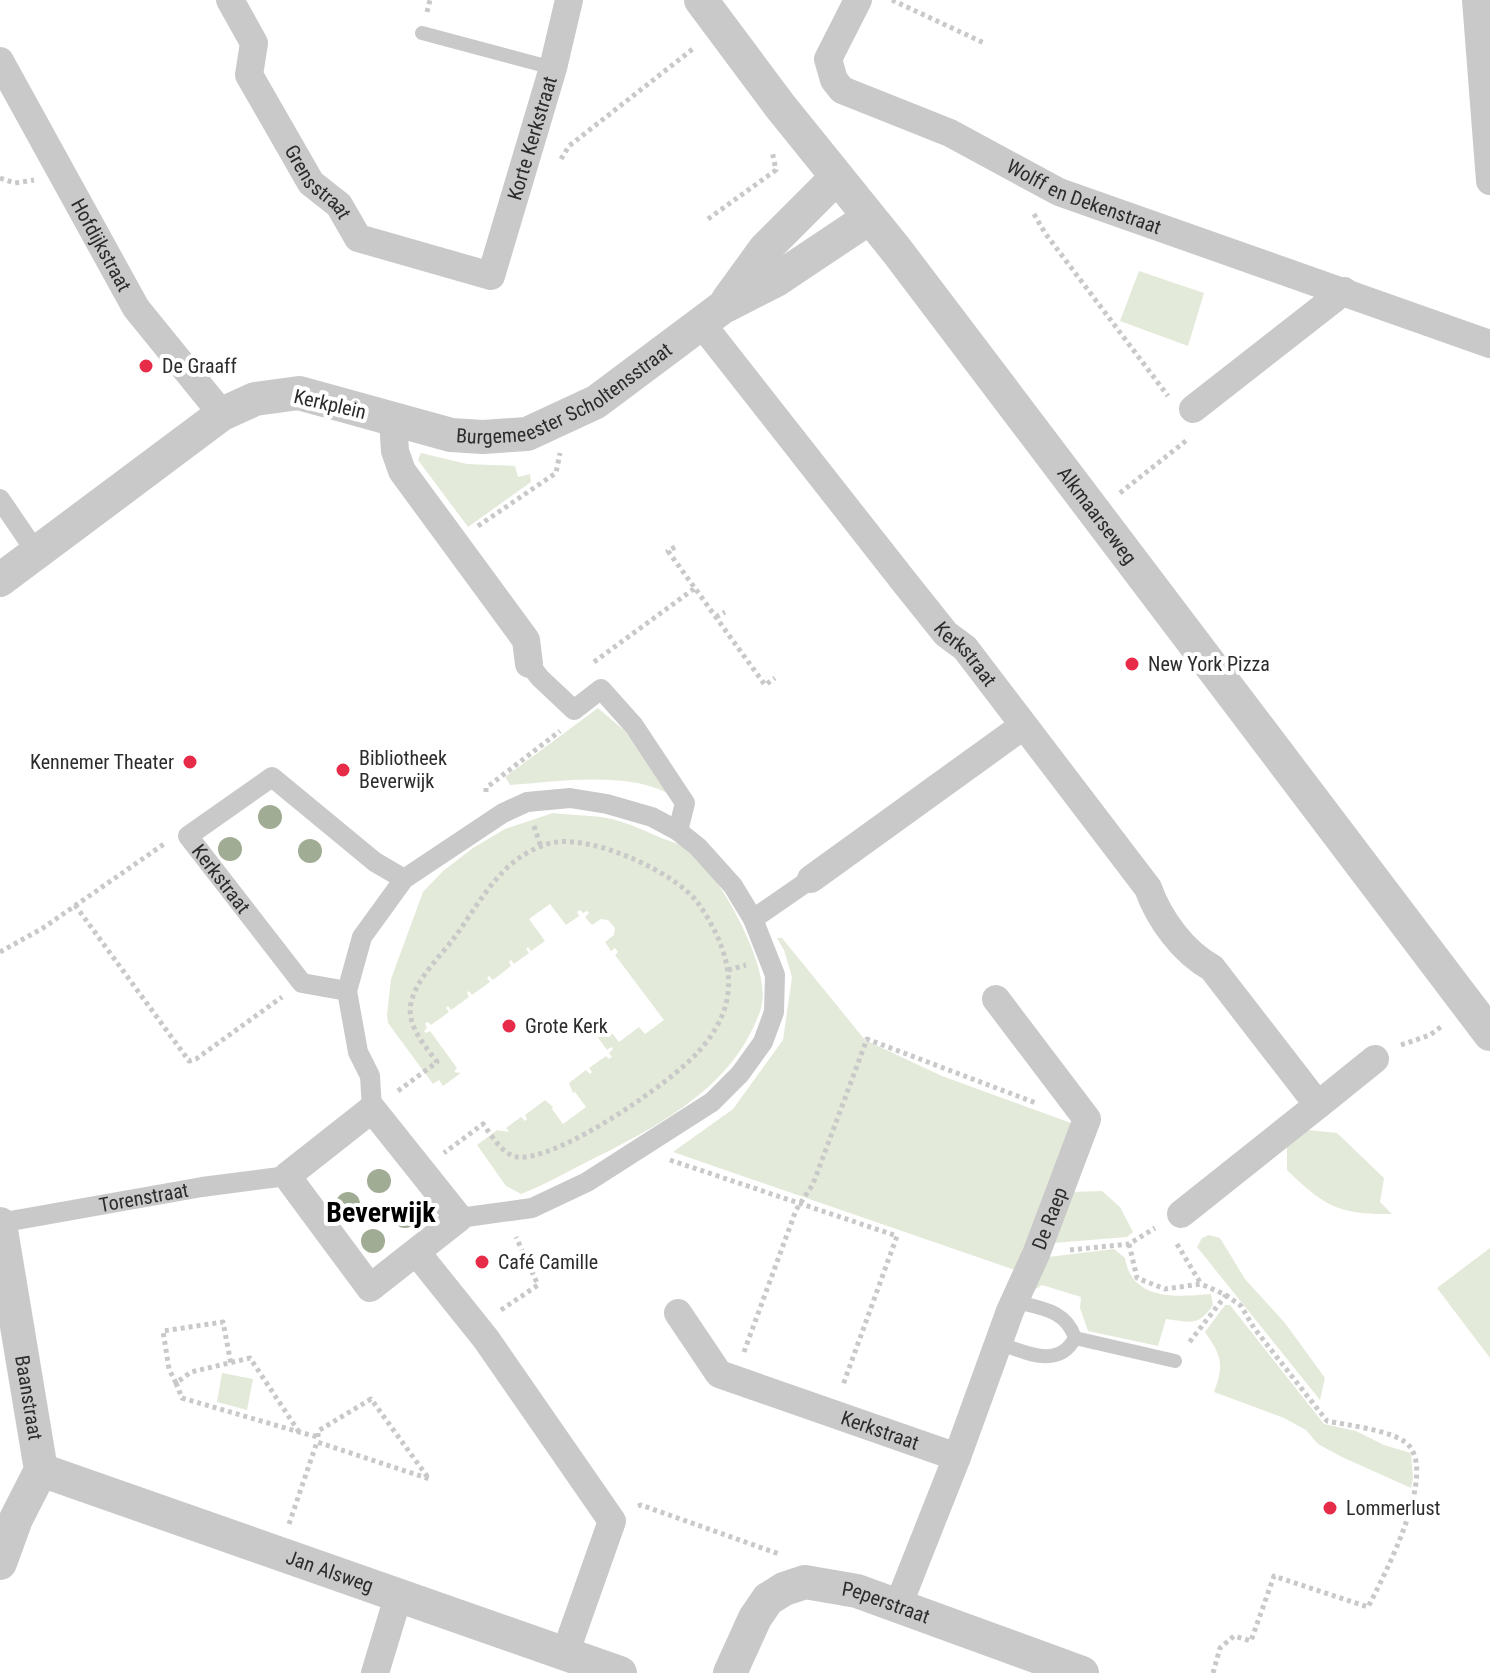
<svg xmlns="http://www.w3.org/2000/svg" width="1490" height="1673" viewBox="0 0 1490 1673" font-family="'Roboto Condensed',sans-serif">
	<rect width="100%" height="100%" fill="#fff"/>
	<path fill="#e4ead9" d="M1139,271l65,22 -16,53 -68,-25z
		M421,453l46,11 48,2 3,11 12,-3 1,8 -63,45 -50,-67z
		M598,708l27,23 42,62c-43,-22 -110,-11 -157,-8l-5,-8z
		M553,813c18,2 37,2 54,5 17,3 36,12 52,19 9,4 20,6 28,12 31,22 83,116 75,154 -1,9 -7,21 -11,29 -32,65 -108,102 -170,133 -20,10 -39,21 -60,29l-15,-8 -29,-41 20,-15 12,2 -3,-4 15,-11 4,4 2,-2 -2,-4 20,-15 8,7 -1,2 11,15 23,-17 -11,-15 -2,1 -4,-10 17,-13 4,4 2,-2 -3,-4 17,-12 3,3 3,-2 -3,-4 4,-4 -2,-2 -4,3 -16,-22 10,-9 18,23 20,-15 6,7 19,-14 -49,-65 3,-3 -3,-4 -4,3 -6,-9 9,-7 1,-7 -7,-8 -7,-1 -9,6 -7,-8 4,-4 -2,-2 -4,2 -3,-3 -3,2 2,4 -13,9 -16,-21 -21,15 16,22 -14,10 -3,-4 -2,2 3,4 -15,11 -3,-4 -2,2 2,4 -18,14 -4,-4 -2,2 3,4 -18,13 -3,-4 -2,2 2,4 -18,13 -3,-4 -2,2 3,4 -18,13 -3,-3 -3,1 2,5 -3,3 2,2 4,-2 27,37 -3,4 7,1 -18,13 -4,-6 -6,4 -45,-61 -1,-8 4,-36 32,-87 20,-21 30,-23 32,-19z
		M777,938h5l83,102 77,36 129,47 -56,147 -342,-118 60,-43 50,-69 9,-63 -8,-27z
		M1308,1130l29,3 47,45 -4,24 12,12c-53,1 -68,-8 -105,-44v-28z
		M1102,1191l18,16 13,25 -6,5 -73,6 15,-51z
		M1209,1235l11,3 25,41 40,44 40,55 -5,22 -123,-153 5,-9z
		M1490,1248v110l-53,-70z
		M1114,1249l11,9c7,43 51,39 86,36l2,11c-15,22 -22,17 -47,14l-8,27 -70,-15 -8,-23 1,-11 -39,-12 -9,6 15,-34z
		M1225,1305h5l94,119 32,7 28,14 27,8 2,25 -2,10 -69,-31 -24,-13 -12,-14 -22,-12 -70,-26c10,-27 8,-36 -9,-60z
		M222,1373l31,6 -6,31 -30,-8z"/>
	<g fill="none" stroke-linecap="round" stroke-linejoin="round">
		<path stroke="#c9c9c9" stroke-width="5" stroke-dasharray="4 4" stroke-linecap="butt" d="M892,0l92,43
			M427,12l3,-12
			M561,159l8,-13 125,-98
			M0,178l15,5 19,-3
			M1034,214l11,19 123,163
			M708,219l68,-49 -4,-19
			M1120,493l67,-53
			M478,526l78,-53 4,-20
			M675,547l-7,4 97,134 10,-7
			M716,617l9,-5
			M594,662l101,-74
			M486,792v-4l74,-57
			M534,826l7,21
			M75,905l114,156 7,-2 86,-62
			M0,952l43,-24 121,-84
			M728,970l18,-5
			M1401,1045l29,-10 12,-9
			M398,1091l39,-29c-12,-16 -31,-37 -26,-59 5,-24 29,-46 43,-65 20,-27 37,-60 65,-80 10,-7 26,-15 38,-16 39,-5 118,30 141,61 19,27 36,63 29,96 -3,19 -16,39 -29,53 -26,30 -141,110 -181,105 -15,-3 -25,-21 -34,-33l-39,29
			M670,1160l227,76 -54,149
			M1129,1244l8,34 28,11 36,-5 25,11 -38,49
			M1177,1244l24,40
			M1070,1250l59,-6 26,-16
			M501,1310l37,-25 -22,-48
			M744,1352l52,-142 17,-26 54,-145 169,64
			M176,1383l-7,-14 -6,-38 60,-9 8,42
			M299,1432l-49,-74 -59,14 -15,11 6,15 117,34 19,5
			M318,1437v-6l53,-32 58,80
			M638,1506l3,-1 138,49
			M289,1524l28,-82 113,37
			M1213,1673l7,-25 14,-12 17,5 23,-65 94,31c16,-31 73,-139 37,-165 -16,-12 -58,-17 -78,-21l-73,-93 -13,-22 -15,-11"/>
		<path stroke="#c9c9c9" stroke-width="14" d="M422,33l131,35
			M1013,1301c26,7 53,8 62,37l100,23
			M998,1343c27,9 60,27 77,-5"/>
		<g stroke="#c9c9c9" stroke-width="20">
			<path d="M0,499l36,53"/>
			<path d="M529,664l11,14 34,32 27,-21 33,37 51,77 -7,28"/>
			<path id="s1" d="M404,879l-29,-17 -103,-85 -84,59 114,147 45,8 15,-54 42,-58 99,-66 24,-11 43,-4 37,6 45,13 26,14 20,16 35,39 20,33 22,56 -1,37 -11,30 -23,32 -28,28 -125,80 -55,26 -73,10"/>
			<path d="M753,919l58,-40"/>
			<path d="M347,991l11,61 12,24 2,33"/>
			<path id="s2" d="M0,1223l202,-36 85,-11"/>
		</g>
		<g stroke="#c9c9c9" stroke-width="28">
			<path id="s3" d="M230,0l24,43 -5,32 62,108 28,22 19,33 133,38 62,-208 16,-68"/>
			<path id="s4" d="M858,0l-30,59 6,21 8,10 108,43 109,59 431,152"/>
			<path d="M1476,0l14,181"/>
			<path id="s5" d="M0,61l136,247 86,106"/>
			<path id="s6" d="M701,323l205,261 40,50 19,14 183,240c11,31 35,64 64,80l106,137 -137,109"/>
			<path d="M1193,409l151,-118"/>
			<path d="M393,420l2,31 7,20 124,169 3,24"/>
			<path d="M811,879l212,-153"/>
			<path d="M1318,1105l57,-46"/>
			<path d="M372,1109l87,109 -89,70 -83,-112z"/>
			<path d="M417,1253l69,86 126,182 -47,133"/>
			<path id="s7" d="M678,1313l41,61 238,83 -59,149"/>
			<path id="s8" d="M957,1457l53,-146 26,-57 51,-135 -91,-120"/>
			<path d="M375,1673l23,-76"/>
		</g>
		<g stroke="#c9c9c9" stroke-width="34">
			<path id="s9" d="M701,0l79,106 117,145 593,783"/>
			<path d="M728,300l37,-51 72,-72"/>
			<path id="s10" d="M0,580l222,-166 33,-15 44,-6 152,42 32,2 44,-3 69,-32 127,-95 53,-27 93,-62"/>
			<path id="s11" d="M0,1224l41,246 -25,49 -16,44"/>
			<path id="s12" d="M41,1470l579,203"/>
			<path id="s13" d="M730,1673l25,-55 13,-19 16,-10 21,-7 52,9 225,82"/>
		</g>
	</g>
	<g fill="#a0ac93">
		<circle cx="270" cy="817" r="12"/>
		<circle cx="230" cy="849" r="12"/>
		<circle cx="310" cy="851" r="12"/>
		<circle cx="379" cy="1181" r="12"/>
		<circle cx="348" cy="1204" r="12"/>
		<circle cx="405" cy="1216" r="12"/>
		<circle cx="373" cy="1241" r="12"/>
	</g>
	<g fill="#e62c49" stroke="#fff" stroke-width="3">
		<circle cx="146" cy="366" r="8"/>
		<circle cx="1132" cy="664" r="8"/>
		<circle cx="190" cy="762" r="8"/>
		<circle cx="343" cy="770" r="8"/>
		<circle cx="509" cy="1026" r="8"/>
		<circle cx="482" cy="1262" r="8"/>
		<circle cx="1330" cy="1508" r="8"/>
	</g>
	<g text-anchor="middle" stroke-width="8" stroke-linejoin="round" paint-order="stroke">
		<g font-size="20" fill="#2c2c2c" stroke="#fff">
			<text dy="7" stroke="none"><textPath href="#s3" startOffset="562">Korte Kerkstraat</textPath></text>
			<text dy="7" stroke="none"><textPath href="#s3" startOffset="210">Grensstraat</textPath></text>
			<text dy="7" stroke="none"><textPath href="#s4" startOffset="366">Wolff en Dekenstraat</textPath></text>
			<text dy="7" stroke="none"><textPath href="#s5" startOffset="210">Hofdijkstraat</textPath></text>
			<text dy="7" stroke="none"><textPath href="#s10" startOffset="640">Burgemeester Scholtensstraat</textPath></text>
			<text transform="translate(330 404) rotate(13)" y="7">Kerkplein</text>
			<text dy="7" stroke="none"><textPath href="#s9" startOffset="650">Alkmaarseweg</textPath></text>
			<text dy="7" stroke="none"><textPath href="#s6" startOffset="424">Kerkstraat</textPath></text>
			<text dy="7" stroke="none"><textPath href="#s1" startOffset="324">Kerkstraat</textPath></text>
			<text dy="7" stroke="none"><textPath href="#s2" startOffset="146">Torenstraat</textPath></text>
			<text dy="7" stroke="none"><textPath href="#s8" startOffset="256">De Raep</textPath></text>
			<text dy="7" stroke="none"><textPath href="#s11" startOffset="176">Baanstraat</textPath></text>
			<text dy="7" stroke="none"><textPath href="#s7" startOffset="244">Kerkstraat</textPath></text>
			<text dy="7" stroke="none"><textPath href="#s12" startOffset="306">Jan Alsweg</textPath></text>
			<text dy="7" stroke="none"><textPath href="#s13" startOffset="208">Peperstraat</textPath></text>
		</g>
		<g font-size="20" fill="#2c2c2c" stroke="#fff" text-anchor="start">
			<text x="162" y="373">De Graaff</text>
			<text x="1148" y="671">New York Pizza</text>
			<text x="359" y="765">Bibliotheek<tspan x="359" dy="23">Beverwijk</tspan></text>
			<text x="174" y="769" text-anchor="end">Kennemer Theater</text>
			<text x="525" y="1033">Grote Kerk</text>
			<text x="498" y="1269">Café Camille</text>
			<text x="1346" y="1515">Lommerlust</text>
		</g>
		<g font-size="28" font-weight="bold" fill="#000" stroke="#fff">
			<text x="381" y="1222">Beverwijk</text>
		</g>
	</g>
</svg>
